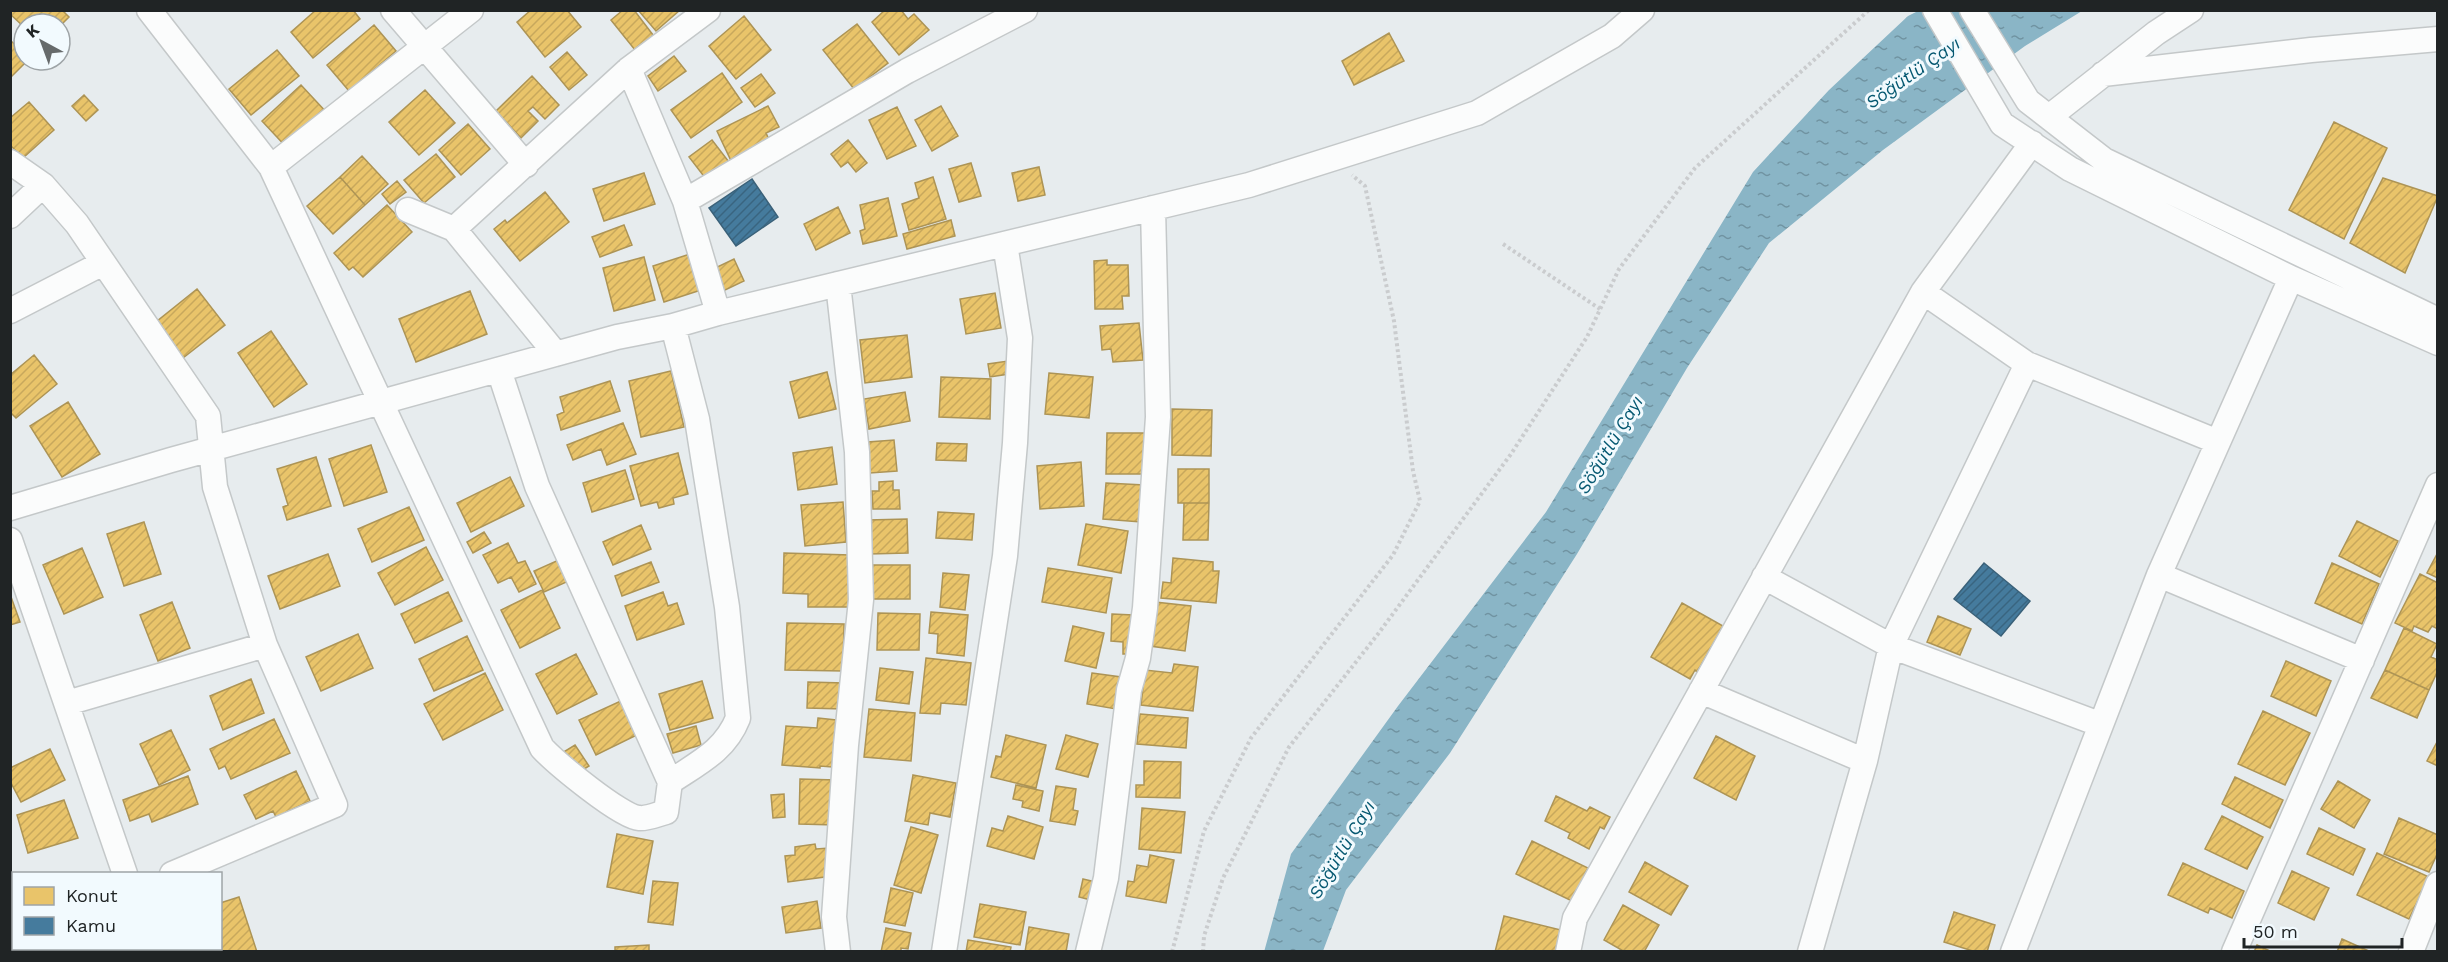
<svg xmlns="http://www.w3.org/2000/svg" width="2448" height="962" viewBox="0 0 2448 962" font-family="'Work Sans',sans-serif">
	<defs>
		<pattern id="water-ripples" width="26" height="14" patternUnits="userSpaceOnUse" patternTransform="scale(1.5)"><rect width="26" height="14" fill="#8ab5c6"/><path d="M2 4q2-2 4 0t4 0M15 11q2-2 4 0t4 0" fill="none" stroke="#7093a1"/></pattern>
		<pattern id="homes-hatch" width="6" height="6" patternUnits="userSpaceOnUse" patternTransform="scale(1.5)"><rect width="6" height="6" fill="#e9c46a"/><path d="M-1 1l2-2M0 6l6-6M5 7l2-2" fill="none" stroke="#c8a85c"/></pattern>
		<pattern id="public-hatch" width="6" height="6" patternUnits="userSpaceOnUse" patternTransform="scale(1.5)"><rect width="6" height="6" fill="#457b9d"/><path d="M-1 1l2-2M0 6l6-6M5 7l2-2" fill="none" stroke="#396580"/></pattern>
	</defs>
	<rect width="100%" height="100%" fill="#e7ecee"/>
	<path fill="url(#water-ripples)" d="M1918,11h164l-57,35 -142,104 -114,93 -82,125 -110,186 -127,199 -104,137 -23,61 -59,1 27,-98 107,-148 148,-194 207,-340 76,-82 79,-74z"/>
	<path fill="url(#homes-hatch)" stroke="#ad9455" stroke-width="1.5" d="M10,10h52l7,7 -9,9v-2h-36v3l-14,-13z
		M316,10h37l7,9 -47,39 -22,-26z
		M531,10h36l14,17 -36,30 -28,-35z
		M623,10h11l19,25 -18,15 -24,-30z
		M638,10h42l-24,21z
		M885,10h16l7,9 6,-5 15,16 -30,25 -27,-33z
		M744,16l27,34 -35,29 -27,-33z
		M857,24l31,39 -34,26 -31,-39z
		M374,25l22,26 -47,40 -22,-26z
		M1389,33l15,28 -50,24 -12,-24z
		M10,40l14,13v7h4l-18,18z
		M277,50l22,26 -48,39 -22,-26z
		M567,52l20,23 -18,15 -19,-23z
		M674,56l12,15 -28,20 -10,-15z
		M722,73l20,29 -51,36 -20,-28z
		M761,74l14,19 -20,14 -14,-19z
		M532,76l27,29 -14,14 -12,-12 -5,4 10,10 -17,17 -25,-27z
		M301,85l27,29 -39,36 -27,-29z
		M425,90l30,33 -36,32 -30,-33z
		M84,95l14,15 -12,11 -14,-15z
		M29,102l25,28 -31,28 -13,-13v-27z
		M768,106l11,21 -13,6 6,13 -39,19 -16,-34z
		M941,106l17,30 -26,15 -17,-31z
		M897,107l19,39 -29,13 -18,-39z
		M2334,122l53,26 -43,91 -55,-29z
		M468,124l22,25 -29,26 -22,-25z
		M712,140l17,22 -23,17 -17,-22z
		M848,140l19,23 -11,9 -8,-10 -7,5 -10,-13z
		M436,154l19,23 -31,26 -20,-23z
		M362,156l26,28 -23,21 -25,-28z
		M971,163l10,33 -22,6 -10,-33z
		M1039,167l6,28 -27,6 -6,-28z
		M644,173l11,31 -51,17 -11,-32z
		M340,177l25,28 -32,29 -26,-28z
		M933,177l13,42 -37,11 -7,-26 17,-6 -4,-15z
		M2383,178l55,18 -33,77 -55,-30z
		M397,181l9,11 -16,12 -8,-10z
		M545,192l24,30 -49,39 -26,-32 11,-9 2,3z
		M888,198l9,38 -34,8 -3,-13 5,-2 -5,-24z
		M387,205l25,27 -49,45 -10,-10 -4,3 -15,-17z
		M838,207l12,26 -34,17 -12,-26z
		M951,220l4,16 -48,13 -4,-15z
		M624,225l8,20 -32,12 -8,-20z
		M690,254l11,36 -37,12 -11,-36z
		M644,257l11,43 -41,11 -11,-43z
		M734,259l10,22 -21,10 -10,-22z
		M1107,260v5h21l1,31h-7l1,13h-28l-1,-48z
		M197,289l28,36 -42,33 -27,-36z
		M470,291l17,43 -71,28 -17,-43z
		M995,293l6,35 -35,6 -6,-35z
		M1139,323l4,37 -30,2 -2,-13 -9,1 -2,-24z
		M271,331l36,53 -33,23 -36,-54z
		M907,335l5,42 -47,6 -5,-43z
		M34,355l23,29 -41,34 -6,-6v-37z
		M1008,361l1,13 -19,3 -2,-13z
		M671,371l13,56 -43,10 -12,-56z
		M827,372l9,37 -37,9 -9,-36z
		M1049,373l44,4 -4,41 -44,-4z
		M941,377l50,2 -1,40 -51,-2z
		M610,381l10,30 -59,19 -4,-15 7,-3 -4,-15z
		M905,392l5,29 -41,8 -5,-30z
		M68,402l32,52 -38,23 -32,-51z
		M1172,409l40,1 -1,46 -39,-1z
		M623,423l13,31 -29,11 -6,-16 -28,11 -6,-15z
		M1107,433h42l-1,41h-42z
		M894,440l3,31 -27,2 -2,-31z
		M937,443l30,1 -1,17 -30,-1z
		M371,445l16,47 -43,14 -15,-47z
		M832,447l5,37 -39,6 -5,-37z
		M678,453l10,41 -15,4 1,6 -15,4 -2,-6 -16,4 -11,-40z
		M316,457l15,49 -44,14 -4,-13 5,-2 -11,-36z
		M1081,462l3,44 -44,3 -3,-43z
		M1178,469h31v34h-31z
		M625,470l9,29 -42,13 -9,-29z
		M510,477l14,29 -53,26 -14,-29z
		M893,481v9h6l1,19h-27l-1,-18h7v-9z
		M1106,483l38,2 -3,37 -38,-3z
		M843,502l3,40 -41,4 -4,-41z
		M1184,503h25l-1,37h-25z
		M409,507l15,33 -52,22 -14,-33z
		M938,512l36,2 -2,26 -36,-2z
		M907,519l1,34 -39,1 -1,-34z
		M2357,521l41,20 -18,36 -41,-21z
		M144,522l17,52 -37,12 -17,-52z
		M1086,524l42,7 -7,42 -43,-8z
		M641,525l10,24 -38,16 -10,-23z
		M484,532l7,11 -18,10 -6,-11z
		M508,543l10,20 7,-2 11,23 -17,8 -8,-15 -13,6 -15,-28z
		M426,547l17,33 -48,25 -17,-32z
		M82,548l21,49 -39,17 -21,-49z
		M2438,552v26l-11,-5z
		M784,553l66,2 -1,52h-41v-13l-25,-1z
		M328,554l12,32 -60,23 -12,-33z
		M1173,558l40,4v9h6l-3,32 -55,-5 2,-16 8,1z
		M561,559l10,21 -27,12 -10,-21z
		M651,562l8,20 -37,14 -7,-20z
		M2332,563l47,21 -17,40 -47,-21z
		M867,565h43v34h-43z
		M1048,568l64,10 -6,35 -64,-11z
		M943,573l26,2 -4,35 -25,-3z
		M2420,574l18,9v46l-6,-3 -4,6 -14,-6 -2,5 -17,-8z
		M542,590l18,38 -40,20 -19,-38z
		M448,592l14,29 -47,22 -14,-29z
		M663,592l5,14 9,-3 7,21 -47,16 -12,-34z
		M10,594l10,28 -10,3z
		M172,602l18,46 -32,13 -18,-46z
		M1155,602l36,4 -6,45 -35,-5z
		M1682,603l41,23 -26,46 -2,-2 -5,9 -39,-22z
		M931,612l37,3 -4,41 -27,-3 1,-19 -9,-1z
		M878,613l42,1 -1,36h-42z
		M1112,614l21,1 -2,39h-8v-12l-12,-1z
		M1938,616l33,13 -11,26 -33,-13z
		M787,623l57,1 -1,47 -58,-1z
		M1073,626l31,7 -8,35 -31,-7z
		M2404,628l33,16 -6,13 7,3v10l-9,20 -44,-20z
		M358,634l15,34 -52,23 -15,-34z
		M467,636l16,34 -49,21 -15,-32z
		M576,654l21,40 -40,20 -21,-40z
		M926,658l45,5 -5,42 -25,-2 -1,11 -20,-1z
		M2286,661l45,20 -15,35 -45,-20z
		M1174,664l24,3 -5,44 -52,-6 4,-35 27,3z
		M880,668l33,4 -4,32 -33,-4z
		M2385,670l44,20 -12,28 -46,-20z
		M485,673l18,37 -60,30 -19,-36z
		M1092,673l29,4 -5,32 -29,-5z
		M251,679l13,34 -41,17 -13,-34z
		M702,681l11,37 -43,12 -11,-36z
		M808,682l36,1 -1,26 -36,-1z
		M623,700l16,34 -43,21 -17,-35z
		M869,709l46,4 -4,48 -47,-4z
		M2263,711l47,22 -25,52 -47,-21z
		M1140,714l48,4 -2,30 -49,-4z
		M818,718l18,2 -4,47 -12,-1v2l-38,-3 4,-39 31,2z
		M274,719l16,34 -59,26 -6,-13 -6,3 -9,-20z
		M696,726l5,19 -28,8 -6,-19z
		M171,730l19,40 -31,15 -19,-41z
		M1006,735l40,10 -10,43 -45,-11 5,-21 5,1z
		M1066,735l32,9 -10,33 -32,-8z
		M1716,736l39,20 -19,44 -42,-22z
		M2438,740v26l-11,-5z
		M575,745l14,21 -13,8 -14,-21z
		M50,749l15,31 -44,22 -11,-21v-13z
		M1144,761l37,1 -1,36 -44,-1v-12h8z
		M296,771l14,30 -34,16 -3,-6 -17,8 -12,-24z
		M913,775l43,8 -6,34 -20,-4 -2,12 -23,-4z
		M188,776l10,28 -46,18 -3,-8 -19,7 -7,-21z
		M2235,777l48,23 -13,28 -48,-24z
		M800,779l36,1 -1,45 -36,-1z
		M2338,781l32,19 -16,28 -33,-19z
		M1016,785l27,6 -4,20 -17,-4 1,-6 -10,-2z
		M1056,786l20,3 -3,21 5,1 -3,14 -25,-4z
		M784,794l1,23 -12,1 -2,-23z
		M1556,796l31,15 3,-4 20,10 -6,12 -4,-2 -11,22 -21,-11 2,-5 -25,-12z
		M64,800l14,38 -50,15 -11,-38z
		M1142,808l43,4 -4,41 -42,-4z
		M1008,816l35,11 -9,32 -47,-13 5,-18 11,3z
		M2222,816l41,21 -16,32 -42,-20z
		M2399,818l39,17v17l-9,20 -45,-18z
		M911,827l27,8 -17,58 -27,-8z
		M2319,828l46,21 -12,26 -46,-21z
		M617,834l36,7 -10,53 -36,-7z
		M1532,841l56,27 -16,33 -56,-27z
		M815,844l1,5 13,-1 3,28 -44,6 -3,-26 10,-1v-8z
		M2377,853l52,24 -20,42 -52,-24z
		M1150,855l24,5 -8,43 -40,-7 2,-15 6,1 3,-17 11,2z
		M1645,862l43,24 -17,29 -42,-23z
		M2183,863l61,28 -12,27 -22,-10 -2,5 -40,-18z
		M2292,871l37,17 -15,32 -36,-17z
		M1083,879l13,3 -5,18 -12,-3z
		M653,881l25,2 -5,42 -25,-3z
		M891,888l22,5 -8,33 -21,-4z
		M239,897l18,55h-36l-1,-49z
		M817,901l4,27 -35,5 -4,-26z
		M980,904l46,8 -6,33 -46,-8z
		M1623,905l36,20 -15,27h-19l-21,-12z
		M1954,912l41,13 -8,27h-11l-32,-10z
		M1504,916l65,16 -5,20h-69z
		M1029,927l40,7 -3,18h-41z
		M886,928l25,5 -3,16 -7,-1v4h-20z
		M2342,939l29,13h-34z
		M968,940l43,7 -1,5h-44z
		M649,945v7h-34v-5z
		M2257,945l15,7h-18z
		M92,948h28l2,4h-37z
		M155,948h41l1,3 -41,1z"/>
	<path fill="url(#public-hatch)" stroke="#3a6179" stroke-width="1.5" d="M752,179l26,38 -42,29 -27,-38z
		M1984,563l46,38 -29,35 -47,-37z"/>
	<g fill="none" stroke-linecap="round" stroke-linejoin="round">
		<defs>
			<path id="minor" d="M149,10l122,157 271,581c14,15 79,69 97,70 8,1 19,-4 27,-6l4,-30 -133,-296 -38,-116
				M393,10l133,155
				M1935,10l67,114 68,45 221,109 147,65
				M1972,10l56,91 76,59 334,160
				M629,69l56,132 33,112
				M2103,74l208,-24 127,-11
				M2049,117l107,-84 35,-23
				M10,162l33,23 34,39 131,192 7,71 50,158 70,160 -163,69
				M271,167l200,-157
				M685,201l222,-130 118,-61
				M408,210l46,19
				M10,216l33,-31
				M838,284l19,168 4,148 -15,145 -12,172 4,35
				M1923,292l104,72 191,78
				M10,311l93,-48
				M556,354l-102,-125 175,-160 79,-59
				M10,508l161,-48 446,-123 56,-11 45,-13 531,-128 228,-72 135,-77 30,-26
				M10,540l115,334
				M2159,575l203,85
				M1764,577l127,69 208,78
				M1701,691l164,70
				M67,703l198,-58
				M670,782c28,-19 55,-31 68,-64l-11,-111 -30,-188 -24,-93
				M944,952l61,-396 10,-113 5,-105 -15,-94
				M1088,952l18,-74 23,-188 9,-32 7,-50 13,-191 -5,-209
				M1568,952l7,-34 348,-626 109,-149
				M1810,952l55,-191 26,-115 136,-282
				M2013,952l146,-377 132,-297
				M2234,952l204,-467
				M2411,952l27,-68"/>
		</defs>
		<use href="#minor" stroke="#c4c8c9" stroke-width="27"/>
		<path stroke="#caccce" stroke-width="4" stroke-dasharray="3 3" stroke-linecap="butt" d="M1503,244l97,65
			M1172,952l32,-121 47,-93 142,-183 27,-54 -7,-30 -19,-150 -29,-135 -13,-11
			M1203,952l1,-16 19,-58 66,-131 89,-113 133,-180 76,-117 32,-68 76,-101 174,-158"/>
		<use href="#minor" stroke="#fbfcfc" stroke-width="24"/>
	</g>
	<g text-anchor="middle" stroke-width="6" stroke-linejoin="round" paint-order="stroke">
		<g font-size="18" font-style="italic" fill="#055871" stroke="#f2fafe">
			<text transform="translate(1913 73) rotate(-35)" y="6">Söğütlü Çayı</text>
			<text transform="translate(1610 445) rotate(-59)" y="6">Söğütlü Çayı</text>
			<text transform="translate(1342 850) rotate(-59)" y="6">Söğütlü Çayı</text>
		</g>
	</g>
	<rect width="2448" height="962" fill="none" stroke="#202425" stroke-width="24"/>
	<rect x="12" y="872" width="210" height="78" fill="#f2fafe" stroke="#9ea4a7" stroke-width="1.5"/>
	<rect x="24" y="887" width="30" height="18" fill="#e9c46a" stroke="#9ea4a7" stroke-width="1.5"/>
	<text x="66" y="902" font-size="18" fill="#202425">Konut</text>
	<rect x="24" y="917" width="30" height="18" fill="#457b9d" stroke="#9ea4a7" stroke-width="1.5"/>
	<text x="66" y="932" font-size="18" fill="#202425">Kamu</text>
	<g transform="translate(42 42) rotate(319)"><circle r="28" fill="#f2fafe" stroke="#9ea4a7" stroke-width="1.5"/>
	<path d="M0-4.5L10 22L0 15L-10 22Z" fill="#666a6b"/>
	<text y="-9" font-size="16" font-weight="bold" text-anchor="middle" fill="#202425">K</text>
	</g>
	<path d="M2244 938v9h158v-9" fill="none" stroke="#202425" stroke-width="3"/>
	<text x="2253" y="938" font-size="18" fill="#202425" stroke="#f2fafe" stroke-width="4.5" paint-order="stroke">50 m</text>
</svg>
